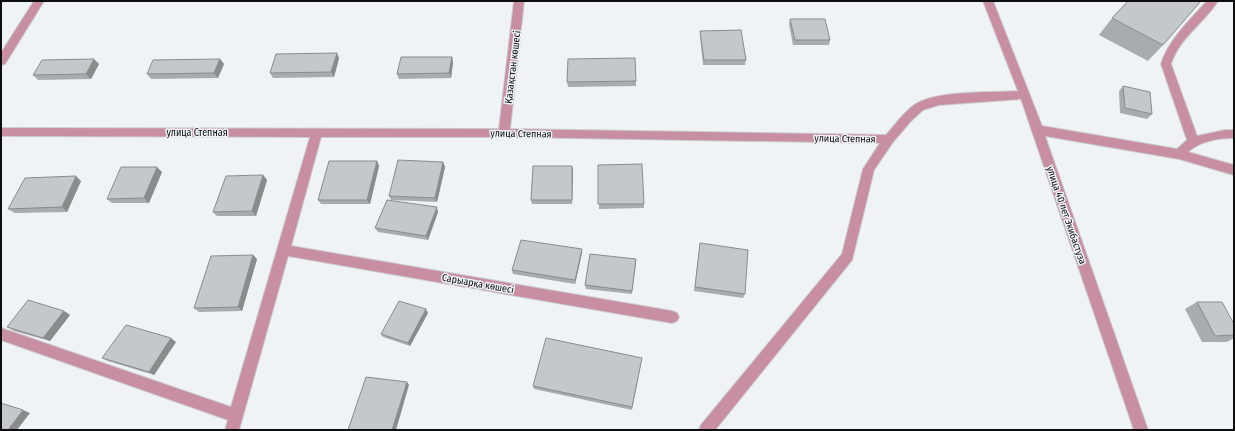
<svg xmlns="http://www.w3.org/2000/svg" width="1235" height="431" viewBox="0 0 1235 431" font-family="'Fira Sans Condensed',sans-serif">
	<rect width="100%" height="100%" fill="#eff3f6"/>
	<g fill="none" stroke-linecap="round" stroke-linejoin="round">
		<defs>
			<path id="minor" d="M34,1h10l-39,63 -4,1v-12z
				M514,1h10l-14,128 376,6c9,-10 17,-22 28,-30 21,-15 77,-12 104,-14l-35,-90h10l49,125 135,23 10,-9 -26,-76c8,-25 29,-44 46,-63h11c-14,22 -39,37 -47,63l26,72 28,-6h9v8c-16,0 -34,3 -46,14l46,13v10l-55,-16 -134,-23 103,294h-14l-113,-331 -82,6 -16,5 -12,11 -18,21 -19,28 -22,90 -137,170h-16l2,-5 141,-171 21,-85 17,-26 -376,-6h-183l-30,109 381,65 5,2 2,4 -2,4 -5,2 -384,-67 -49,174h-14l3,-10 -227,-80v-12l230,79 79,-270 -309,-1v-8l498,1z"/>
		</defs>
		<use href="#minor" stroke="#cbced1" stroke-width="2"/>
		<use href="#minor" fill="#c88ea2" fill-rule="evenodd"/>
	</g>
	<path fill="#a9acae" d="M1112,18l51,27 -15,16 -49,-26z
		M790,19l40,21 -1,5h-36l-4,-21z
		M700,31l46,29 -1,5h-42l-3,-29z
		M452,57l1,5 -2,16 -52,1 -2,-5z
		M339,58l-5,19 -61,1 -3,-5z
		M220,59l4,5 -6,14 -67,1 -4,-5z
		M99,64l-8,15 -53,1 -5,-5z
		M636,81v5l-68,1 -1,-5z
		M1123,86l29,28 -5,5 -27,-6 -1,-22z
		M377,161l2,5 -9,38h-49l-3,-4z
		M443,162l2,5 -8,35 -46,-2 -2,-4z
		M598,165l46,39v4l-45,1z
		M573,170l-1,34h-40l-1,-4z
		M162,172l-13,31h-37l-5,-4z
		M263,175l4,5 -11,36h-39l-4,-4z
		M81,181l-14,31 -52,1 -7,-4z
		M438,212l-10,28 -50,-8 -3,-4z
		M700,243l45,51 -2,4 -49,-7z
		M582,253l-7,31 -62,-10 -1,-4z
		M253,255l4,4 -15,52 -43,1 -5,-4z
		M636,263l-4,31 -46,-5 -1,-4z
		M1197,302l37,22v14l-7,4h-25l-17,-33z
		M64,311l6,4 -20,26 -36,-10 -7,-4z
		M428,313l-18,33 -27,-9 -2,-3z
		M176,342l-22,33 -46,-14 -6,-3z
		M642,358l-10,52 -98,-21 -1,-3z"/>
	<path fill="#898c8d" d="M337,53l2,5 -5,19 -3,-5z
		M452,57l1,5 -2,16 -2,-5z
		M94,59l5,5 -8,15 -5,-5z
		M220,59l4,5 -6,14 -4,-5z
		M377,161l2,5 -9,38 -3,-4z
		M443,162l2,5 -8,35 -2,-4z
		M572,166l1,4 -1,34z
		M157,167l5,5 -13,31 -5,-5z
		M263,175l4,5 -11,36 -4,-5z
		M76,176l5,5 -14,31 -5,-5z
		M437,207l1,5 -10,28 -2,-4z
		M582,249v4l-7,31v-4z
		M253,255l4,4 -15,52 -4,-4z
		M426,309l2,4 -18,33 -2,-3z
		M64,311l6,4 -20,26 -7,-3z
		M171,338l5,4 -22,33 -5,-3z
		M407,382l2,3 -13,45h-4z
		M23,410l7,3 -13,17h-9z"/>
	<path fill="#c4c8ca" stroke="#898c8d" d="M1128,1h73l-38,44 -51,-27z
		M790,19h35l5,21h-35z
		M741,30l5,30h-42l-4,-29z
		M337,53l-6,19 -61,1 6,-19z
		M401,57h51l-3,16 -52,1z
		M635,58l1,23 -69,1 1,-23z
		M94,59l-8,15 -53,1 9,-15z
		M220,59l-6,14 -67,1 6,-14z
		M1123,86l27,6 2,22 -27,-6z
		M398,160l45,2 -8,36 -46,-2z
		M329,161h48l-10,39h-49z
		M642,164l2,40h-46v-39z
		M533,166h39v34h-41z
		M121,167h36l-13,31 -37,1z
		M263,175l-11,36 -39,1 13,-36z
		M76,176l-14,31 -54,2 17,-31z
		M387,200l50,7 -11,29 -51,-8z
		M521,240l61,9 -7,31 -63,-10z
		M700,243l48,7 -3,44 -50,-7z
		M590,254l46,5 -4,32 -47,-6z
		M253,255l-15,52 -44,1 17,-52z
		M28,300l36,11 -21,27 -36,-11z
		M399,301l27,8 -18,34 -27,-9z
		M1197,302h25l12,22v11l-19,1z
		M126,325l45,13 -22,34 -47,-14z
		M546,338l96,20 -10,49 -99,-21z
		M366,377l41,5 -15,48h-44z
		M1,403l22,7 -15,20h-7z"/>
	<g text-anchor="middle" stroke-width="3" stroke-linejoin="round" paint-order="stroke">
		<g font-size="10" fill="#0d0e0f" stroke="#eff3f6">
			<text transform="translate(512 67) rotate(-83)" y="4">Қазақстан көшесі</text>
			<text x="197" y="136">улица Степная</text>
			<text transform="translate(521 133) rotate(1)" y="4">улица Степная</text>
			<text transform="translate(845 138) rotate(1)" y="4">улица Степная</text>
			<text transform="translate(1067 215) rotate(71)" y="4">улица 40 лет Экибастуза</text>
			<text transform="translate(478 283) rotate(10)" y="4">Сарыарқа көшесі</text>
		</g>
	</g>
	<rect width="1235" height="431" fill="none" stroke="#0d0e0f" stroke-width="4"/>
</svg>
